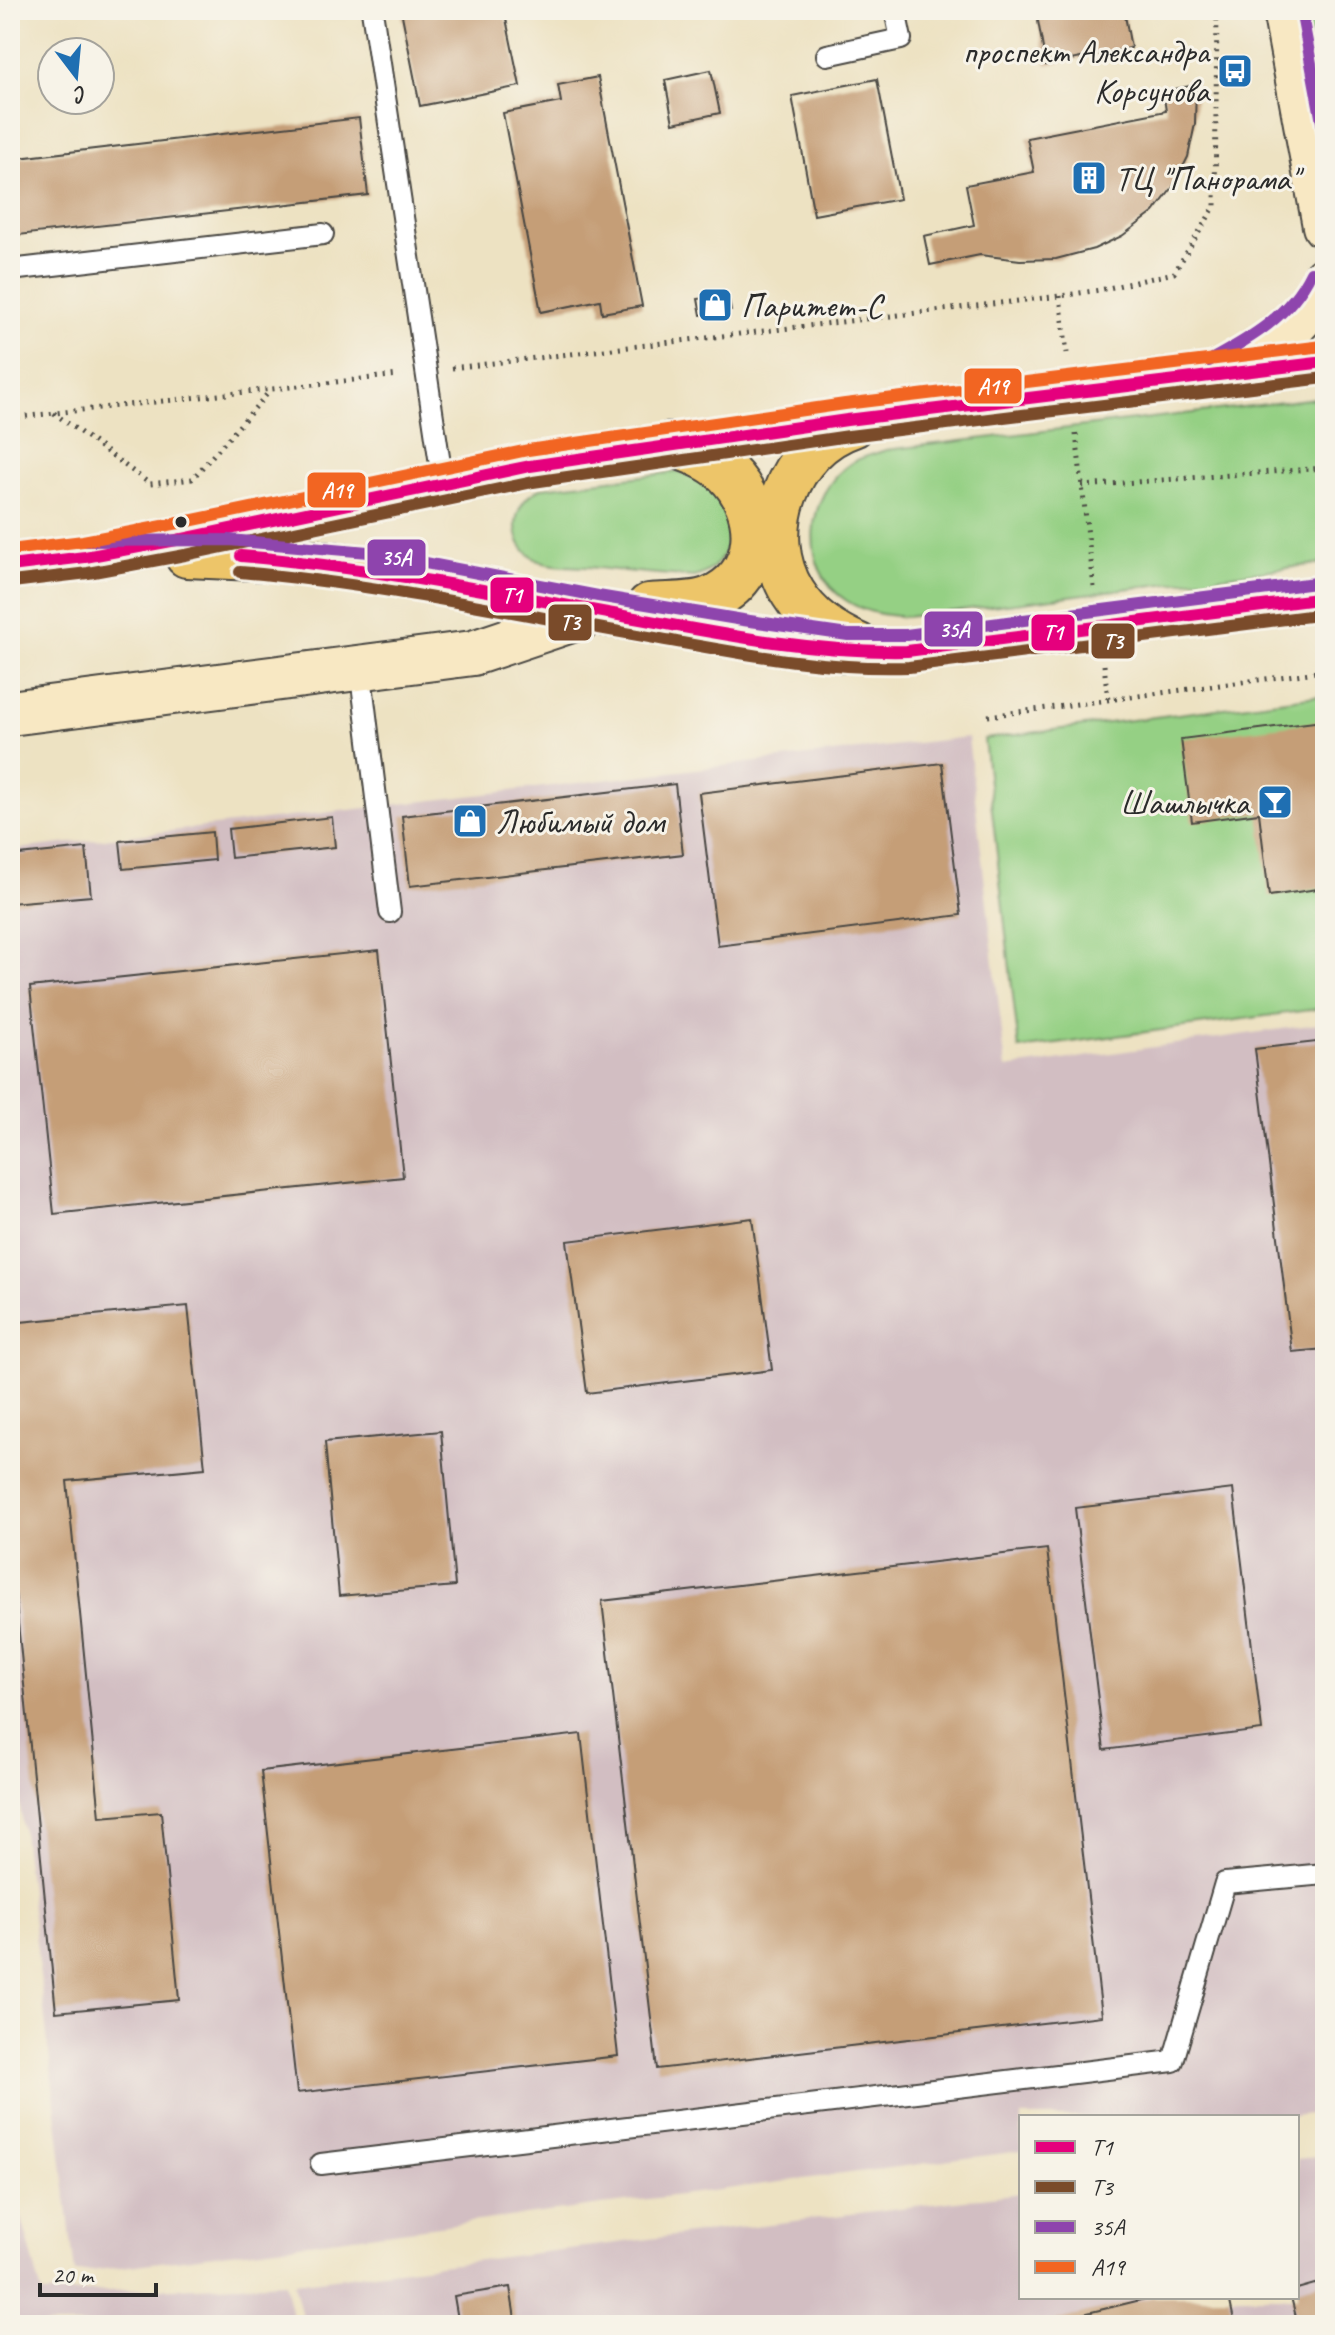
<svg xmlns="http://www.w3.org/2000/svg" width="1335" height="2335" viewBox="0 0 1335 2335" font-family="Caveat,sans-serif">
	<rect width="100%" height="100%" fill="#f7f3e8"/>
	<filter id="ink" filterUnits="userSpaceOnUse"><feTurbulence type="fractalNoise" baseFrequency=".0125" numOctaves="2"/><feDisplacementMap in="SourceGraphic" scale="16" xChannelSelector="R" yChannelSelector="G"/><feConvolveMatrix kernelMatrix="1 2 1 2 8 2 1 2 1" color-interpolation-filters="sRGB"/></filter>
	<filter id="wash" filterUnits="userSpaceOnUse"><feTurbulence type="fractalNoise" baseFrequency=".006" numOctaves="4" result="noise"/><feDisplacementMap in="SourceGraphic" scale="32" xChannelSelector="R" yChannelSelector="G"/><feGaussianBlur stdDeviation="1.8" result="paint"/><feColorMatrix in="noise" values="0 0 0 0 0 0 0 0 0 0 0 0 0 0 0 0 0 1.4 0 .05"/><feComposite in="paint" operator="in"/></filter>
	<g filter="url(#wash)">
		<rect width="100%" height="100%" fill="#ede2c2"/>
		<path fill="#d2bec2" d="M968,737l38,331 319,-45v1089l-40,5h-264v34l-946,122 -65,-552v-871z
			M1325,2156v169h-1021l-10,-42 727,-90v104h276v-138z
			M10,2173l32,121 243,-11 9,42h-284z"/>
		<path fill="#95d084" stroke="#607e58" stroke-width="2" d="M1305,10h20v110z
			M1325,397v166l-419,54c-22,-2 -40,-4 -59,-16 -49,-31 -42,-107 4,-138 9,-6 24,-9 35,-13z
			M677,472c53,8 74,89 17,105 -36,-3 -71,-6 -106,-10 -14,-1 -31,0 -44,-4 -37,-12 -37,-61 -2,-75z
			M1325,695v313l-306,41 -35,-310z"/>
		<g id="blocks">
			<path fill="#c59e77" d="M401,10h117l-13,4 15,72 -100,20z
				M1036,10h88l7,38 -85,17z
				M711,70l9,43 -47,10 -8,-43z
				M598,77l44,229 -40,7 -2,-13 -59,12 -38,-199 58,-11 -3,-17z
				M877,79l23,120 -86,16 -22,-119z
				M1196,85l-1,39 -7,33 -15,30 -19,25 -32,24 -28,13 -38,10 -36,1 -40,-5 -50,10 -6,-29 50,-11 -8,-40 68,-13 -7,-34 139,-27 -3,-20z
				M359,118l9,77 -358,41v-77z
				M728,294l3,17 -30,4 -3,-16z
				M1322,721l3,23v144l-56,8 -10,-83 -67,9 -11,-83z
				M942,763l19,152 -243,31 -19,-153z
				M675,784l8,70 -273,32 -8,-70z
				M332,817l3,30 -104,11 -3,-29z
				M212,832l2,28 -91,9 -3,-28z
				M86,848l5,48 -81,7v-47z
				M379,950l24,227 -349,37 -24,-227z
				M1325,1041v308l-33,3 -37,-303z
				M752,1218l20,152 -185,23 -20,-152z
				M188,1306l17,162 -138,13 33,336 61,-5 18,188 -123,12 -46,-471v-218z
				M441,1431l14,155 -116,10 -14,-154z
				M1233,1489l29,241 -158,20 -29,-242z
				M1047,1549l55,467 -445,53 -55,-468z
				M581,1734l37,322 -321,37 -36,-322z
				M1325,2281v44h-27l-7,-28h6v-8z
				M510,2287l6,38h-57l-5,-29z
				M1153,2297h76l6,28h-197z"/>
		</g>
	</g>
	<g filter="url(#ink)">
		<use href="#blocks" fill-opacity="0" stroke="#484642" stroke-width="2"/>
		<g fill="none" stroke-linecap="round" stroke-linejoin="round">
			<defs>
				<path id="lane" d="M372,10l71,474
					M827,55l74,-16 -6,-29
					M10,270l313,-36
					M360,667l30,245
					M321,2164l852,-103 52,-178 100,-9"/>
				<path id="secondary" d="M1285,10l40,216
					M1217,375c42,-23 90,-48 108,-96
					M10,713l463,-60 122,-41"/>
				<path id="primary" d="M853,425c-66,22 -97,108 -60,168 16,26 39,41 66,53
					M187,555l109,5 71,8 228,44 146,24 106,15h60l418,-53
					M10,566l75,-9 97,-18 348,-73 317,-46 478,-58
					M649,606c19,-2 44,0 61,-7 55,-23 55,-90 16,-127 -16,-15 -35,-21 -55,-28"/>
			</defs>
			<use href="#lane" stroke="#484642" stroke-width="24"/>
			<use href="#secondary" stroke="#484642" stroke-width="48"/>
			<use href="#primary" stroke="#484642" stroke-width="48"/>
			<path stroke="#484642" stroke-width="5" stroke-dasharray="2 6" stroke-linecap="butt" d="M1060,296l7,57
				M452,368l608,-72 40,-6 74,-17 41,-67 2,-196
				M54,413l96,71 42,-5 77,-87
				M10,418l389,-43
				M1076,434l18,153
				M1082,486l243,-18
				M1104,665l4,35
				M988,716l337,-45"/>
			<use href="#lane" stroke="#fff" stroke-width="20"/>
			<use href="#secondary" stroke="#f8e8c3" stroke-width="44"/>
			<use href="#primary" stroke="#edc569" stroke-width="44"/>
			<defs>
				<path id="bus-1" d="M241,556c125,11 248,35 372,58 97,18 195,39 294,37l418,-53
					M10,566l75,-9 97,-18 348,-73 317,-46 478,-58"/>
				<path id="bus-2" d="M240,572c140,12 276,42 415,66 84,15 168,32 254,29l416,-53
					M12,582l76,-9 97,-18 348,-73 316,-46 476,-58"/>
				<path id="bus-3" d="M1301,10l24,128
					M1209,361c42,-23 81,-45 102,-89
					M85,541l144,-1 139,12 230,44 145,24 105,15h58l417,-53"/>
				<path id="bus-4" d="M10,550l73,-9 96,-18 349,-73 317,-46 478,-58"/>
			</defs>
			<use href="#bus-1" stroke="#f7f3e8" stroke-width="18"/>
			<use href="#bus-2" stroke="#f7f3e8" stroke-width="18"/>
			<use href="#bus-3" stroke="#f7f3e8" stroke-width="18"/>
			<use href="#bus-4" stroke="#f7f3e8" stroke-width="18"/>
			<use href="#bus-1" stroke="#e5007d" stroke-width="12"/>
			<use href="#bus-2" stroke="#7a4b2a" stroke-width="12"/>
			<use href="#bus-3" stroke="#8e44ad" stroke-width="12"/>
			<use href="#bus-4" stroke="#f26522" stroke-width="12"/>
		</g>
	</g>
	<defs>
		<symbol id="bus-square" viewBox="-11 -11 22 22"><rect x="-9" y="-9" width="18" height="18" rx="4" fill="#1f6fb2" stroke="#f7f3e8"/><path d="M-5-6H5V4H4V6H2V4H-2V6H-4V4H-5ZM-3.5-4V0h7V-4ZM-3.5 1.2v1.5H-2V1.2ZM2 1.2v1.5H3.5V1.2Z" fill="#fff"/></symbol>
		<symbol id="building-square" viewBox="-11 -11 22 22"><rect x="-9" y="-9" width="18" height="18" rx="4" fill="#1f6fb2" stroke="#f7f3e8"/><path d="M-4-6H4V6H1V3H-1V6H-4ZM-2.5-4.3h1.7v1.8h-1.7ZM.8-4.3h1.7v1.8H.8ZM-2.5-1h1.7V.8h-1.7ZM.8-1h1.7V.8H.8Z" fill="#fff"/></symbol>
		<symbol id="shop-square" viewBox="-11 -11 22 22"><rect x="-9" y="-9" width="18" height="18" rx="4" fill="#1f6fb2" stroke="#f7f3e8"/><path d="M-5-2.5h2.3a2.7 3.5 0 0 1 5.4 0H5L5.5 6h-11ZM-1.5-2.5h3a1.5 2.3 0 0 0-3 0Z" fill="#fff"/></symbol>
		<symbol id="bar-square" viewBox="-11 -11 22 22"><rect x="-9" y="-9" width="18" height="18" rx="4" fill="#1f6fb2" stroke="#f7f3e8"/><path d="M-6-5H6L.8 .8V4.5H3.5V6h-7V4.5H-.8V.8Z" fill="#fff"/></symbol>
	</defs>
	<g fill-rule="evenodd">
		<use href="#bus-square" x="1215" y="51" width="40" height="40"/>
		<use href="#building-square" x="1069" y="158" width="40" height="40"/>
		<use href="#shop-square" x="695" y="285" width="40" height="40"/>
		<use href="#bar-square" x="1255" y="782" width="40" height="40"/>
		<use href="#shop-square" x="450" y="801" width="40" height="40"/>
	</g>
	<circle fill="#2b2b2b" stroke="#f7f3e8" stroke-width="3" cx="181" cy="522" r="7"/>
	<g text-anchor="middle" stroke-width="6" stroke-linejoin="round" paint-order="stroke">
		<g font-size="34" fill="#2b2b2b" stroke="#f7f3e8" text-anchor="start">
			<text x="1209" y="63" text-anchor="end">проспект Александра<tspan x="1209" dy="39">Корсунова</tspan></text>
			<text x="1115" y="190">ТЦ "Панорама"</text>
			<text x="741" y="317">Паритет-С</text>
			<text x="1249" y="814" text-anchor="end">Шашлычка</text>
			<text x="496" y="833">Любимый дом</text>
		</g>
	</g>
	<g stroke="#f7f3e8" stroke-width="3">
		<rect x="963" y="367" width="60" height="38" rx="8" fill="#f26522"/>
		<rect x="306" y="471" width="61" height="38" rx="8" fill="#f26522"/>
		<rect x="366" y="538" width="61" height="39" rx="8" fill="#8e44ad"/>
		<rect x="489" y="576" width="46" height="38" rx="8" fill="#e5007d"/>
		<rect x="547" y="603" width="46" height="39" rx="8" fill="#7a4b2a"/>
		<rect x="923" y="610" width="61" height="38" rx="8" fill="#8e44ad"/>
		<rect x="1030" y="613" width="46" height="39" rx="8" fill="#e5007d"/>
		<rect x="1090" y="622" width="46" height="38" rx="8" fill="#7a4b2a"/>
	</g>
	<g font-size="22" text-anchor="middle" font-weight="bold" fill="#fff">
		<text x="993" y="394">A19</text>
		<text x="337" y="498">A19</text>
		<text x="396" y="565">35А</text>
		<text x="512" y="603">Т1</text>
		<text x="570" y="630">Т3</text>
		<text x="954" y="637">35А</text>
		<text x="1053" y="640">Т1</text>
		<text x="1113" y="649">Т3</text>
	</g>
	<rect width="1335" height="2335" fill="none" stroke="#f7f3e8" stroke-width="40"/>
	<rect x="1019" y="2115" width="280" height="184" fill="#f7f3e8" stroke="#a5a39c" stroke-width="2"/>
	<rect x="1035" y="2141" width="40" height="12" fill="#e5007d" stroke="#a5a39c" stroke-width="2"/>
	<text x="1091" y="2155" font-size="24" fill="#2b2b2b">Т1</text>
	<rect x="1035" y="2181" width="40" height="12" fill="#7a4b2a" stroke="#a5a39c" stroke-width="2"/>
	<text x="1091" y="2195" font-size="24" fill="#2b2b2b">Т3</text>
	<rect x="1035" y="2221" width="40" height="12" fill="#8e44ad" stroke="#a5a39c" stroke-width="2"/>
	<text x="1091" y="2235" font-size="24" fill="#2b2b2b">35А</text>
	<rect x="1035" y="2261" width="40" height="12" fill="#f26522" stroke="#a5a39c" stroke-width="2"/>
	<text x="1091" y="2275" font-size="24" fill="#2b2b2b">A19</text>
	<g transform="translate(76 76) rotate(164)"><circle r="38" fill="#f7f3e8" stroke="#a5a39c" stroke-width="2"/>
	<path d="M0-6L14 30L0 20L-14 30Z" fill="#1f6fb2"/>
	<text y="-12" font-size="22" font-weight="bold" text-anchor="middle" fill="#2b2b2b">С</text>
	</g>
	<path d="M40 2283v12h116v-12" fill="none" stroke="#2b2b2b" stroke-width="4"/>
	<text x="52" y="2283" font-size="24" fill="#2b2b2b" stroke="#f7f3e8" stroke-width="6" paint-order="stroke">20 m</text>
</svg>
